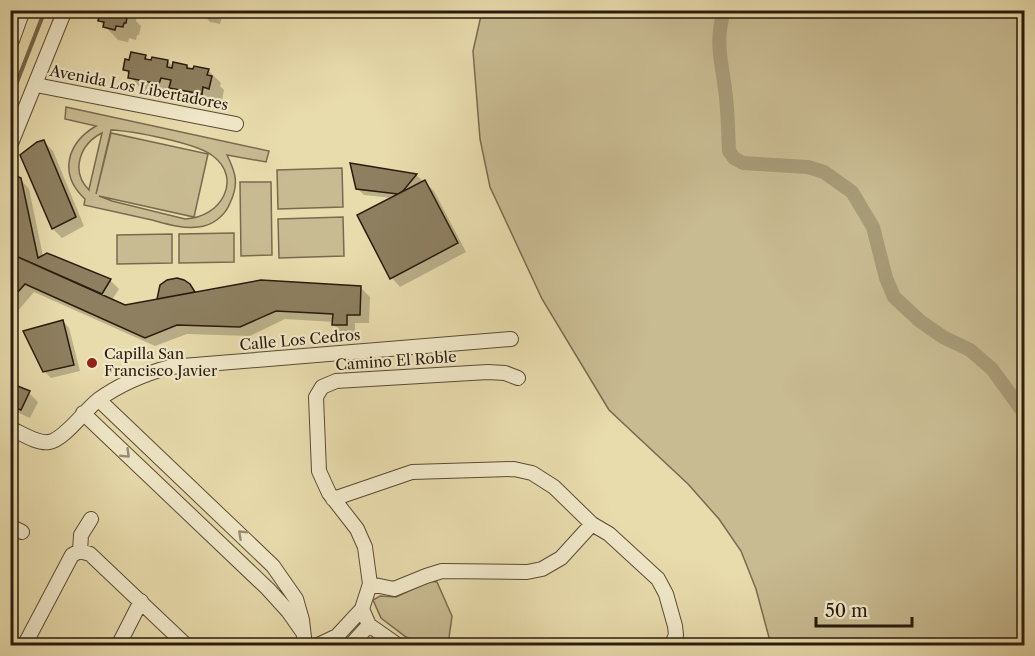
<svg xmlns="http://www.w3.org/2000/svg" width="1035" height="656" viewBox="0 0 1035 656" font-family="'Libre Caslon Text',serif">
	<rect width="100%" height="100%" fill="#e8dbac"/>
	<filter id="stains"><feTurbulence type="fractalNoise" baseFrequency=".00333" numOctaves="4"/><feColorMatrix values="0 0 0 0 .2 0 0 0 0 .09 0 0 0 0 .02 0 0 0 .5 -.17"/></filter>
	<radialGradient id="worn" r=".72"><stop offset=".6" stop-color="#630" stop-opacity="0"/><stop offset="1" stop-color="#630" stop-opacity=".3"/></radialGradient>
	<path fill="#c8ba91" stroke="#796a4f" stroke-width="1.5" fill-rule="evenodd" d="M482,11h542v634h-253l-15,-56 -15,-38 -22,-32 -31,-35 -79,-74 -67,-111 -52,-112 -10,-48 -7,-88z
		M66,107l203,44 -3,11 -39,-7c9,18 12,29 3,48 -5,13 -18,23 -32,24 -15,2 -31,-3 -46,-7 -22,-5 -45,-10 -68,-15l1,-6c-27,-25 -18,-56 11,-73l-31,-7zM111,130c22,1 86,13 102,26 30,23 8,62 -28,63l-73,-18 -13,-5 95,21 14,-63 -97,-21 -15,61zM102,133l-13,56v1c-19,-19 -9,-46 13,-57z
		M342,168l1,39 -65,2 -1,-39z
		M240,182h31l1,73 -31,1z
		M343,217l1,39 -65,2 -1,-39z
		M234,233v29l-55,1v-29z
		M172,234v29l-55,1v-29z
		M430,581l7,1 15,34 -4,29h-26l-16,-8 -25,-19 -8,-18 7,-4 16,1z"/>
	<path fill="#0003" d="M101,10h44l-2,7 -6,-1 -1,5 5,5 -2,9h-2l-1,5 -7,-2 -1,4 -10,-2 -19,-20z
		M199,10h32l-2,8 -7,-1 -2,7 -10,-2z
		M145,57l5,4h18l5,6 14,-1 3,4h18l13,13 -1,3 4,4 -2,11 -6,-1 -1,6 -31,-6 -10,-10 -2,6 -29,-5 -18,-21z
		M44,142l9,9 31,75 -22,12 -9,-9 -31,-73z
		M352,164l64,11 18,16 32,61 -66,35 -8,-9 1,-80 -29,-3 -7,-7z
		M13,176l7,3 9,10 14,67 67,24 9,9 -7,11 13,6 35,-6 -1,-2 31,-13 6,8 165,-5 9,9 -1,26h-14v10l-12,1 -9,-9v-3l-49,-3 -35,17 -63,-2 -32,12 -121,-54 -24,28v-53l9,-10 -9,-39v-36z
		M63,321l6,7 11,43 -29,7 -7,-7z
		M10,384l19,9 9,9 -8,16 -20,-9z"/>
	<g fill="none" stroke-linecap="round" stroke-linejoin="round">
		<path stroke="#75674c" stroke-width="4" d="M10,100l35,-90"/>
		<path stroke="#a79a76" stroke-width="14" d="M724,10c-9,32 -3,49 1,79 3,21 3,41 4,62l5,7 9,5 65,4 16,5 28,20 21,35 13,51 8,19 26,24 23,16 27,13 22,19 32,44"/>
	</g>
	<path fill="#8d7f60" stroke="#2a1b0d" stroke-width="1.5" d="M100,10l28,2 -2,11h-2l-1,4 -7,-1 -1,4 -12,-3 1,-5 -6,-1z
		M131,52l15,3 -1,4 6,1 1,-3 16,3 -1,7 5,1 1,-6 14,3v3l6,1 1,-3 15,3 -2,6 5,1 -3,13 -6,-2 -1,7 -33,-6 2,-8 -10,-2 -2,6 -31,-6 1,-7 -6,-1 2,-11 4,1z
		M44,140l32,77 -24,12 -32,-74 17,-13z
		M350,163l67,11 -14,17 -5,3 -42,-5z
		M12,174l9,4 17,80 9,-5 64,26 -9,15 -84,-37 -8,-32z
		M425,180l33,63 -68,36 -33,-64z
		M18,257l107,48 136,-25 100,6 -1,29h-13v10h-15l1,-11 -57,-3 -36,16 -63,-2 -32,13 -120,-54 -15,17v-36z
		M177,278l7,2 6,4 5,8 -38,7 3,-14 7,-5z
		M63,320l11,45 -31,7 -20,-41z
		M10,383l20,8 -9,19 -11,-4z"/>
	<g fill="none" stroke-linecap="round" stroke-linejoin="round">
		<defs>
			<path id="minor" d="M10,46l13,-36
				M36,85l200,39
				M10,146l55,-136
				M99,400l174,166 23,33 6,21 3,26
				M83,413l185,176 20,22 14,20
				M10,428c11,5 27,16 39,14 15,-2 36,-32 49,-42 22,-16 46,-26 72,-33l341,-28
				M333,499l79,-27 102,-3 18,4 22,14 38,37 17,10 49,45 8,15 9,32 1,9 -5,11
				M10,526l12,6
				M80,551l1,-16 10,-16
				M370,584l24,5 32,-13 16,-5 85,1 15,-3 19,-11 31,-34
				M362,609l7,16 30,21
				M24,646l48,-91 8,-4 10,3 97,92
				M118,646l23,-45
				M316,646l21,-10 25,-27 8,-25 -5,-37 -8,-18 -28,-36 -10,-22 -3,-74 6,-10 14,-6 152,-9 17,1 13,5
				M350,646l19,-21"/>
		</defs>
		<use href="#minor" stroke="#5a4b35" stroke-width="16"/>
		<use href="#minor" stroke="#f0e8c9" stroke-width="14"/>
	</g>
	<defs><path id="oneway-chevron" d="M-2-3.5L2.5 0L-2 3.5" fill="none" stroke-width="1.6" stroke-linecap="round" stroke-linejoin="round" transform="scale(1.5)"/></defs>
	<g stroke="#978c74">
		<use href="#oneway-chevron" transform="translate(126 454) rotate(44)"/>
		<use href="#oneway-chevron" transform="translate(242 534) rotate(-137)"/>
	</g>
	<circle fill="#8f2418" stroke="#f0e8c9" stroke-width="2" cx="92" cy="363" r="6"/>
	<g text-anchor="middle" stroke-width="4.5" stroke-linejoin="round" paint-order="stroke">
		<g font-size="15" fill="#2a1b0d" stroke="#f0e8c9">
			<text transform="translate(139 88) rotate(11)" y="5">Avenida Los Libertadores</text>
			<text transform="translate(300 340) rotate(-5)" y="5">Calle Los Cedros</text>
			<text transform="translate(396 361) rotate(-4)" y="5">Camino El Roble</text>
		</g>
		<g font-size="15" fill="#2a1b0d" stroke="#f0e8c9" text-anchor="start">
			<text x="104" y="359">Capilla San<tspan x="104" dy="17">Francisco Javier</tspan></text>
		</g>
	</g>
	<rect width="1035" height="656" fill="none" stroke="#e8dbac" stroke-width="36"/>
	<rect x="12" y="12" width="1011" height="632" fill="none" stroke="#2a1b0d" stroke-width="3"/>
	<rect x="18" y="18" width="999" height="620" fill="none" stroke="#2a1b0d" stroke-width="1.5"/>
	<path d="M816 617v9h96v-9" fill="none" stroke="#2a1b0d" stroke-width="3"/>
	<text x="825" y="617" font-size="18" fill="#2a1b0d" stroke="#f0e8c9" stroke-width="4.5" paint-order="stroke">50 m</text>
	<rect width="100%" height="100%" filter="url(#stains)"/>
	<rect width="100%" height="100%" fill="url(#worn)"/>
</svg>
